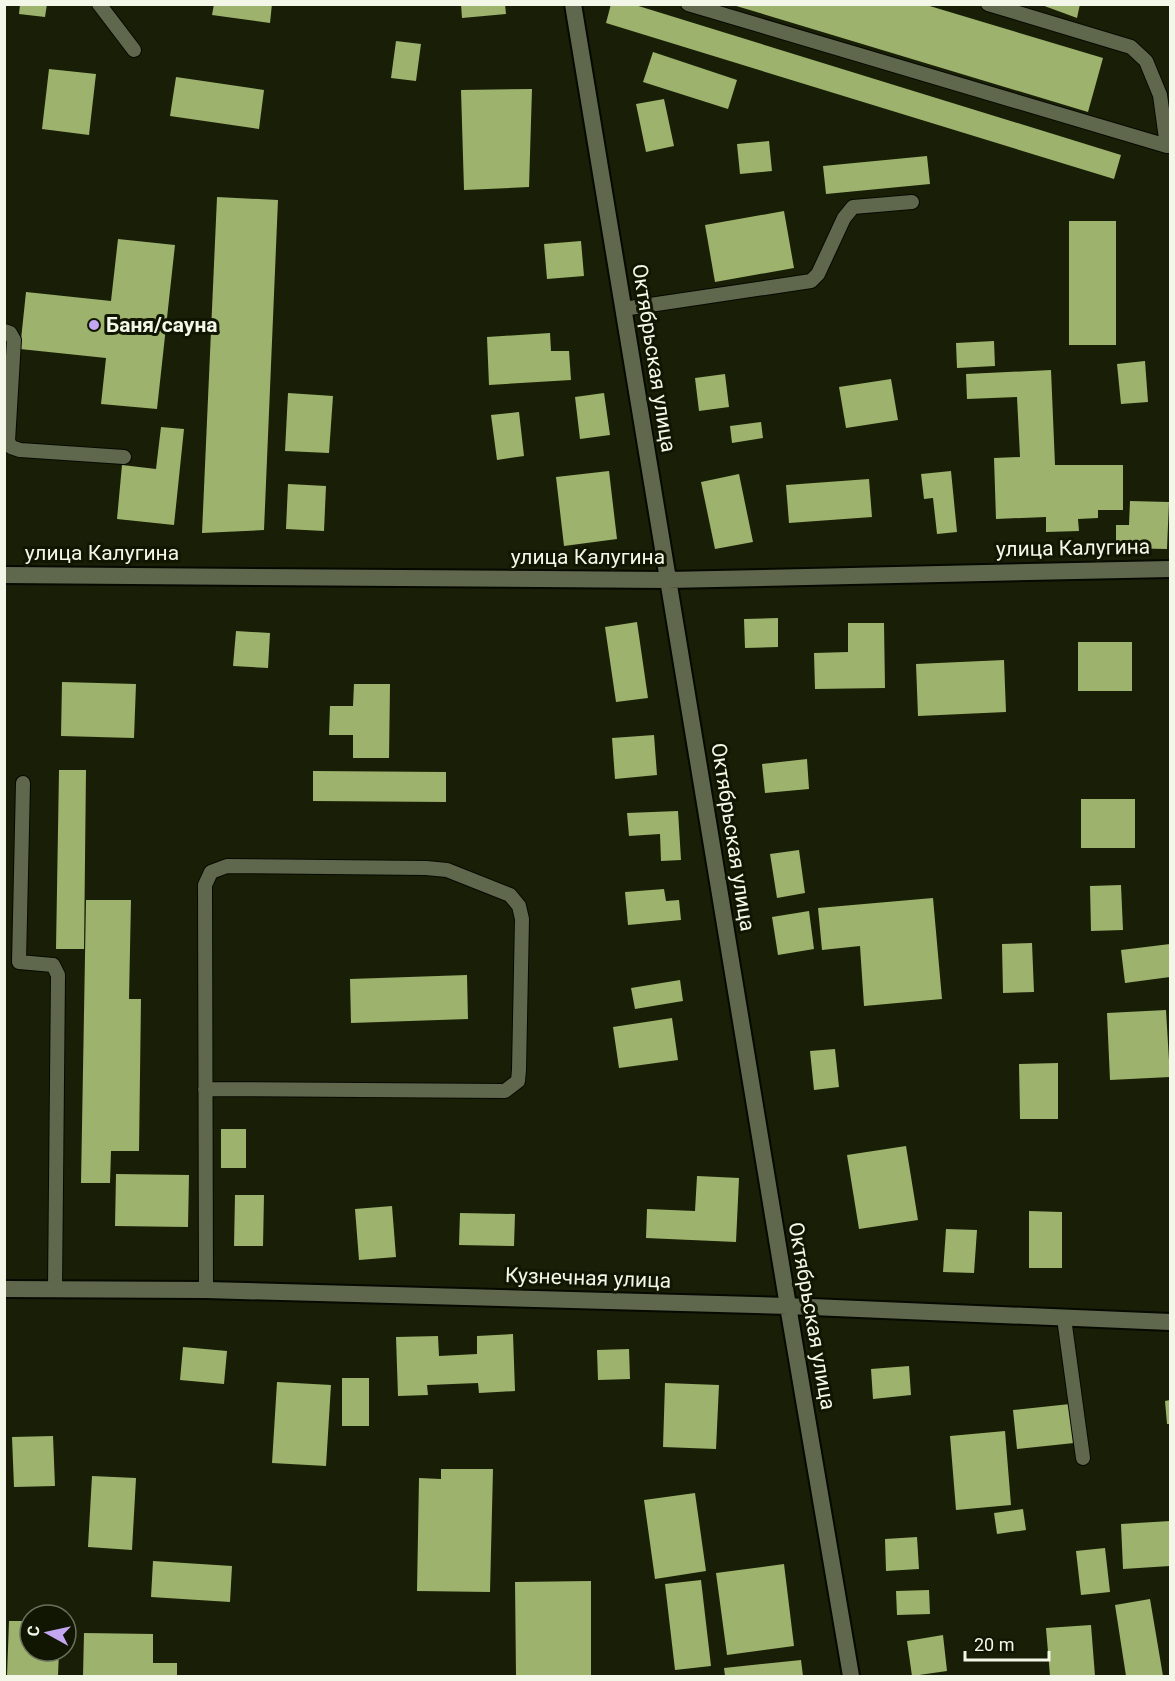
<svg xmlns="http://www.w3.org/2000/svg" width="1175" height="1681" viewBox="0 0 1175 1681" font-family="Roboto,sans-serif">
	<rect width="100%" height="100%" fill="#191f07"/>
	<path fill="#9db26c" d="M20,4h27l-2,13 -26,-3z
		M214,4h58l-2,19 -58,-8z
		M461,4h44l1,10 -44,4z
		M611,4h21l489,151 -7,24 -508,-156z
		M923,4l180,54 -15,54 -355,-107z
		M1039,4h41l-3,14z
		M396,41l25,3 -5,37 -25,-3z
		M653,52l84,28 -9,29 -85,-27z
		M49,69l47,5 -7,61 -47,-6z
		M176,77l88,13 -5,39 -89,-13z
		M532,89l-3,98 -65,3 -3,-100z
		M664,99l10,47 -28,6 -10,-48z
		M769,141l3,30 -32,3 -3,-30z
		M927,156l3,28 -104,10 -3,-28z
		M217,197l61,3 -14,330 -62,3z
		M784,211l10,57 -79,14 -10,-57z
		M1069,221h47v124h-47z
		M118,239l57,6 -18,164 -56,-5 5,-46 -86,-9 6,-57 85,9z
		M581,241l3,35 -37,3 -3,-35z
		M550,333l1,18h18l2,29 -82,5 -2,-48z
		M994,341l1,25 -38,2 -1,-25z
		M1145,361l3,41 -27,2 -4,-40z
		M1051,370l4,95h68v45h-25v8l-20,1 1,12 -33,1v-15l-50,2 -2,-61 26,-1 -3,-60 -50,2 -1,-25z
		M725,374l4,33 -30,4 -4,-33z
		M891,379l7,41 -52,8 -7,-41z
		M288,393l45,3 -4,57 -44,-2z
		M604,393l6,42 -30,4 -5,-42z
		M519,412l5,44 -27,4 -6,-45z
		M761,422l2,16 -31,5 -2,-17z
		M161,427l23,2 -10,96 -57,-6 5,-54 34,4z
		M609,471l8,68 -53,7 -8,-69z
		M951,471l6,61 -20,2 -4,-36 -9,1 -3,-25z
		M739,474l14,68 -38,7 -14,-67z
		M869,479l3,38 -83,6 -3,-38z
		M288,484l38,2 -2,45 -38,-2z
		M1130,501l39,1 -2,47 -51,-1v-23h13z
		M778,618v29l-33,1 -1,-29z
		M637,622l11,76 -32,4 -11,-75z
		M848,623h36l1,65 -70,1 -1,-36 34,-1z
		M236,631l34,2 -2,35 -35,-2z
		M1078,642h54v49h-54z
		M1004,660l2,52 -88,4 -2,-52z
		M62,682l74,2 -2,54 -73,-2z
		M354,684h36l-1,74h-36v-23h-24l1,-29h23z
		M654,735l3,40 -42,4 -3,-41z
		M807,759l2,30 -44,4 -3,-29z
		M59,770h27l-2,179h-28z
		M313,771l133,1v30l-133,-1z
		M1081,799h54v49h-54z
		M678,811l3,49 -20,1 -1,-27 -31,2 -2,-23z
		M799,850l6,43 -28,5 -7,-44z
		M1121,885l2,45 -32,1 -1,-45z
		M664,889l2,12 13,-1 2,20 -53,5 -3,-33z
		M933,898l9,101 -78,7 -4,-60 -38,4 -4,-42z
		M86,900h45l-2,99h12l-2,152h-28l-1,32h-29z
		M809,911l5,38 -36,6 -6,-38z
		M1032,943l2,49 -31,1 -1,-49z
		M1170,944v33l-45,6 -4,-33z
		M467,975l1,44 -117,4 -1,-44z
		M680,980l3,21 -48,8 -4,-21z
		M1166,1010l4,67 -60,3 -3,-67z
		M672,1018l6,42 -59,8 -6,-41z
		M835,1049l4,38 -25,3 -4,-39z
		M1058,1063v56h-38l-1,-55z
		M221,1129h25v39h-25z
		M906,1146l12,74 -59,9 -12,-74z
		M116,1174l73,1 -1,52 -73,-1z
		M697,1176l42,2 -3,64 -90,-4 1,-29 48,2z
		M235,1195h29l-1,51h-29z
		M392,1206l4,51 -37,3 -4,-51z
		M1029,1211l33,1v56h-33z
		M460,1213l55,1 -1,32 -55,-1z
		M946,1229l31,1 -3,43 -31,-1z
		M513,1334l2,57 -36,2 -1,-10 -51,2 1,10 -30,1 -2,-59 42,-1 1,20 38,-2v-18z
		M183,1347l44,4 -3,33 -44,-4z
		M629,1349l1,30 -32,1 -1,-30z
		M909,1366l2,29 -38,4 -2,-30z
		M342,1378h27v48h-27z
		M277,1382l54,3 -5,81 -54,-3z
		M665,1383l54,2 -3,64 -53,-2z
		M1170,1400v24h-3l-2,-23z
		M1070,1404l4,39 -57,6 -4,-39z
		M1005,1431l6,74 -55,5 -6,-74z
		M53,1436l2,50 -41,1 -2,-50z
		M441,1469h52l-3,123 -73,-1 2,-113 22,1z
		M92,1476l44,2 -4,72 -44,-3z
		M695,1493l11,78 -51,8 -11,-79z
		M1023,1509l3,21 -29,4 -3,-21z
		M1170,1521v45l-47,3 -2,-45z
		M917,1537l2,32 -33,2 -1,-32z
		M1105,1548l5,44 -29,3 -5,-44z
		M153,1561l79,5 -2,36 -79,-5z
		M784,1564l10,82 -67,9 -11,-82z
		M701,1580l10,86 -36,4 -10,-86z
		M591,1581v95h-75l-1,-94z
		M929,1590l1,24 -33,1 -1,-24z
		M1150,1599l13,77h-37l-11,-71z
		M9,1621h21v30h29l-1,25h-51z
		M1091,1625l4,51h-45l-4,-48z
		M84,1633l69,1v29h24v13h-94z
		M943,1635l4,36 -35,5 -5,-35z
		M801,1660l2,16h-78l-1,-8z"/>
	<g fill="none" stroke-linecap="round" stroke-linejoin="round">
		<defs>
			<path id="service" d="M99,4l35,46
				M688,4l479,142 -7,-51 -14,-34 -15,-14 -143,-43
				M623,309l188,-28 7,-7 26,-56 9,-11 59,-5
				M4,331l6,2 4,7 -6,101 3,6 9,3 104,7
				M23,783l-4,179 34,3 5,10 -3,314
				M205,1089l300,2 13,-10 1,-11 3,-151 -3,-13 -9,-11 -63,-25 -21,-2 -199,-2 -16,6 -6,13 1,405
				M1064,1318l19,140"/>
			<path id="minor" d="M573,4l215,1302 63,370
				M4,575l663,5 503,-11
				M4,1289l202,1 582,16 382,16"/>
		</defs>
		<use href="#service" stroke="#050900" stroke-width="16"/>
		<use href="#minor" stroke="#050900" stroke-width="20"/>
		<use href="#service" stroke="#5f684d" stroke-width="14"/>
		<use href="#minor" stroke="#5f684d" stroke-width="16"/>
	</g>
	<circle fill="#c4a7f1" stroke="#101601" stroke-width="2" cx="94" cy="325" r="6"/>
	<g text-anchor="middle" stroke-width="6" stroke-linejoin="round" paint-order="stroke">
		<g font-size="21" font-weight="bold" fill="#f2f7e8" stroke="#101601" text-anchor="start">
			<text x="106" y="332">Баня/сауна</text>
		</g>
		<g font-size="21" fill="#f2f7e8" stroke="#101601">
			<text transform="translate(654 358) rotate(81)" y="7">Октябрьская улица</text>
			<text transform="translate(1073 548) rotate(-1)" y="7">улица Калугина</text>
			<text x="102" y="560">улица Калугина</text>
			<text x="588" y="564">улица Калугина</text>
			<text transform="translate(733 837) rotate(81)" y="7">Октябрьская улица</text>
			<text transform="translate(588 1278) rotate(2)" y="7">Кузнечная улица</text>
			<text transform="translate(812 1316) rotate(80)" y="7">Октябрьская улица</text>
		</g>
	</g>
	<rect width="1175" height="1681" fill="none" stroke="#f2f7e8" stroke-width="12"/>
	<g transform="translate(48 1633) rotate(278)"><circle r="28" fill="#101601" stroke="#6a705d" stroke-width="1.5"/>
	<path d="M0-4.5L10 22L0 15L-10 22Z" fill="#c4a7f1"/>
	<text y="-9" font-size="16" font-weight="bold" text-anchor="middle" fill="#f2f7e8">С</text>
	</g>
	<path d="M965 1651v9h84v-9" fill="none" stroke="#f2f7e8" stroke-width="3"/>
	<text x="974" y="1651" font-size="18" fill="#f2f7e8" stroke="#101601" stroke-width="4.5" paint-order="stroke">20 m</text>
</svg>
